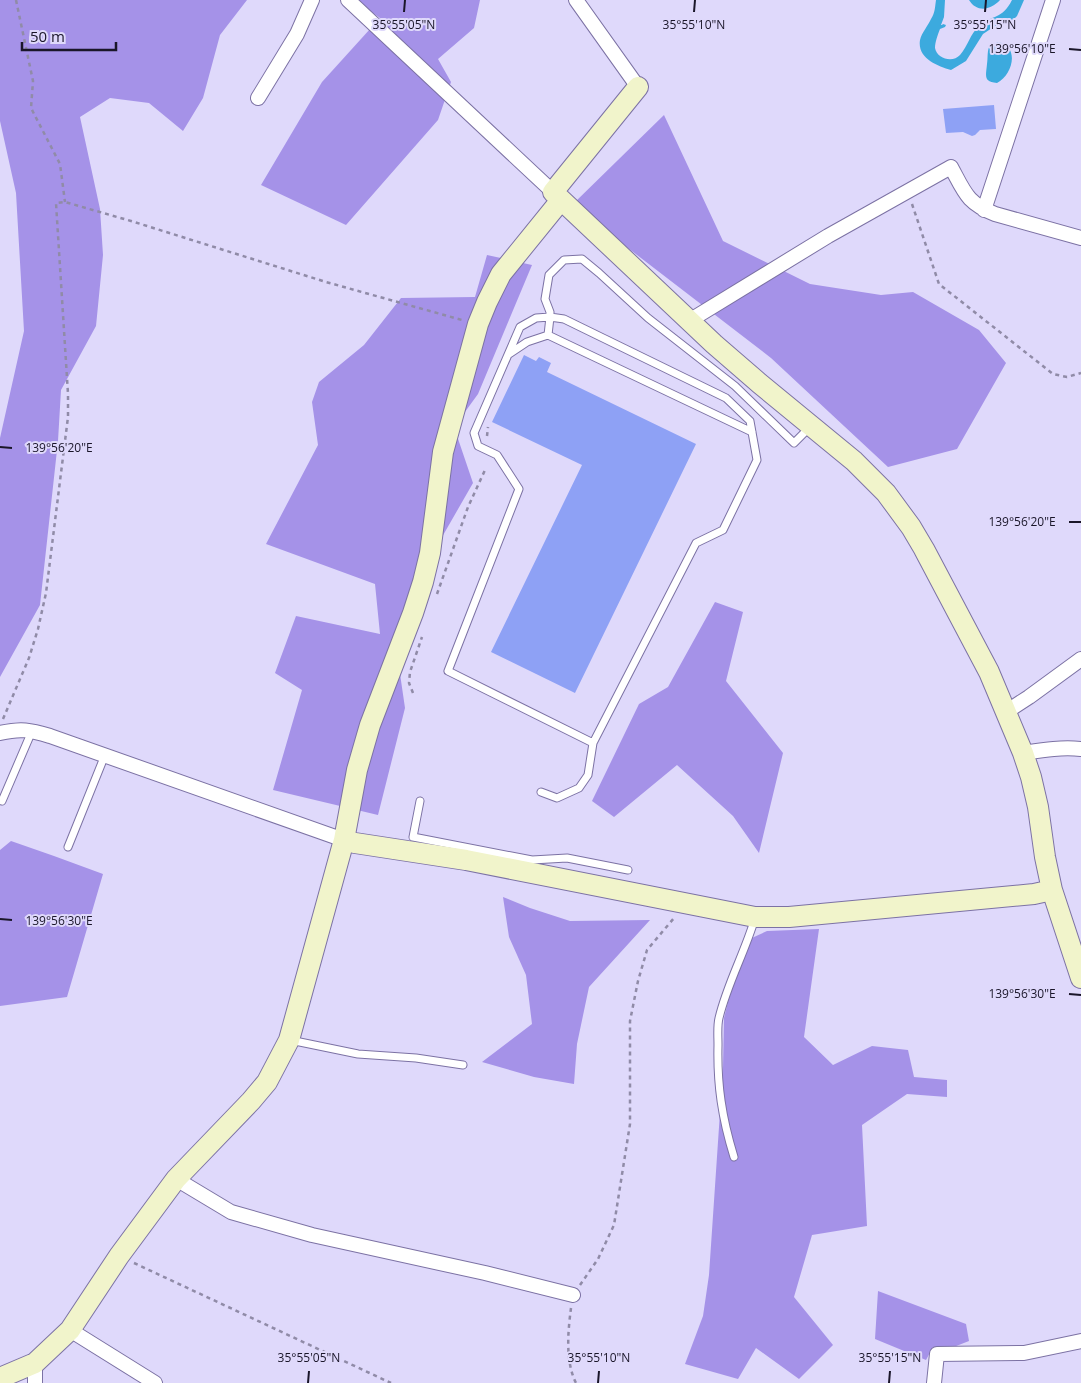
<svg xmlns="http://www.w3.org/2000/svg" width="1081" height="1383" viewBox="0 0 1081 1383" font-family="'Open Sans',sans-serif">
	<rect width="100%" height="100%" fill="#dfd9fb"/>
	<path fill="#a592e8" d="M0,0h247l-27,35 -17,63 -20,33 -34,-28 -39,-5 -30,19 20,92 3,46 -7,71 -35,64 -3,51 -18,164 -40,72v-239l24,-107 -8,-138 -16,-72z
		M355,0h125l-6,28 -36,31 13,23 -13,38 -92,105 -85,-40 61,-103 58,-64z
		M664,115l59,126 87,43 71,11 32,-3 66,38 27,33 -49,86 -69,18 -117,-109 -199,-153z
		M487,255l45,10 -54,129 -24,33 19,56 -35,61 -39,123 6,41 -27,107 -105,-25 29,-100 -27,-17 21,-57 84,18 -5,-50 -109,-40 52,-99 -6,-43 7,-20 45,-37 37,-47 74,-1z
		M715,602l28,10 -17,69 57,72 -24,100 -26,-37 -56,-51 -63,52 -22,-16 47,-97 29,-17z
		M11,841l43,15 49,18 -36,123 -67,9v-156z
		M503,897l27,11 40,13 80,-1 -61,67 -12,57 -3,40 -40,-7 -52,-15 50,-38 -6,-49 -17,-38z
		M819,929l-15,108 29,28 39,-19 36,4 6,27 33,3v17l-40,-3 -45,31 5,101 -55,9 -18,62 39,48 -34,34 -43,-31 -18,31 -53,-15 18,-48 6,-41 14,-207 1,-50 19,-76 24,-11z
		M878,1291l88,33 3,17 -23,9 -13,-3 -7,13 -51,-21z"/>
	<path fill="#3caade" d="M936,0h9l-1,17 -3,8h1l1,-1 3,1 -1,2 -5,2c-2,5 -5,13 -5,19 2,11 18,15 25,7 8,-9 10,-21 19,-29 14,-12 23,-6 33,-26h12l-7,16 -6,6 -19,6 -9,6 -17,27 -15,9c-14,-4 -34,-12 -31,-30 2,-8 8,-14 11,-21 4,-6 4,-12 5,-19z
		M969,0h31c-9,10 -23,13 -31,0z
		M998,42c22,4 15,33 -1,41 -14,-1 -11,-7 -10,-19 1,-6 0,-11 2,-17z"/>
	<path fill="#8ea1f5" d="M994,105l2,24 -16,1 -5,5 -3,1 -9,-4 -17,1 -3,-24z
		M524,355l12,6 3,-4 12,6 -4,9 149,72 -121,249 -84,-41 91,-187 -90,-43z"/>
	<g fill="none" stroke-linecap="round" stroke-linejoin="round">
		<defs>
			<path id="lane" d="M548,335l2,-18 -14,1 -16,9 -46,106 4,13 19,9 22,34 -71,182 145,72 103,-200 27,-13 34,-70 -7,-39 -24,-23 -162,-79 -14,-2v-5l-5,-13 4,-24 15,-15 18,-1 17,14 49,45 87,68 59,57 17,-17
				M509,354l18,-12 21,-7 204,97
				M541,792l16,6 22,-10 9,-13 5,-32
				M2,801l30,-70
				M420,801l-7,36 119,23 35,-2 61,12
				M68,847l37,-92
				M290,1040l68,14 58,4 47,7
				M734,1157c-12,-39 -17,-72 -16,-112 0,-9 -1,-19 1,-27 8,-34 26,-66 36,-100"/>
			<path id="street" d="M348,0l205,192
				M576,0l62,87
				M258,98l39,-64 15,-34
				M984,210l69,-210
				M689,321l139,-85 123,-69c14,26 16,36 44,47l86,24
				M1006,712l23,-15 52,-38
				M0,733c21,-5 30,-3 50,3l294,104
				M1023,753c20,-3 38,-6 58,-4
				M176,1179l55,33 81,23 173,38 88,22
				M70,1330l85,53
				M35,1363v20
				M934,1383l3,-29 87,-1 57,-12"/>
			<path id="secondary" d="M638,87l-85,105 161,152 45,39 95,78 32,32 25,34 13,22 65,123 34,81 8,24 7,30 7,50 7,33 29,88
				M344,840l11,3 111,17 289,57h34l245,-23 18,-4
				M0,1378l35,-15 35,-33 49,-74 57,-77 75,-78 16,-19 22,-42 55,-200 13,-70 13,-45 43,-112 10,-31 7,-29 13,-101 35,-128 9,-22 14,-28 60,-74"/>
		</defs>
		<use href="#lane" stroke="#7c72a4" stroke-width="9"/>
		<use href="#street" stroke="#7c72a4" stroke-width="16"/>
		<use href="#secondary" stroke="#7c72a4" stroke-width="22"/>
		<path stroke="#908ba7" stroke-width="2.5" stroke-dasharray="4 4" stroke-linecap="butt" d="M16,0l17,81 -2,27 29,56 5,38
			M912,204l27,80 114,90 14,3 14,-4
			M487,436l1,-9
			M437,594l31,-87 17,-37
			M413,693l-4,-10 1,-11 12,-35
			M3,719l26,-61 9,-29 8,-36 22,-176v-23l-12,-191 9,-1 66,19 195,61 136,38
			M134,1263l257,120
			M580,1285l18,-26 16,-34 16,-101v-103l8,-40 9,-31 27,-32
			M571,1308c-3,23 -6,53 5,75"/>
		<use href="#lane" stroke="#fff" stroke-width="7"/>
		<use href="#street" stroke="#fff" stroke-width="14"/>
		<use href="#secondary" stroke="#f1f4cb" stroke-width="20"/>
	</g>
	<path fill="none" stroke="#1a1629" stroke-width="2" d="M404,12l1,-12M694,12l1,-12M985,12l1,-12M1069,49l12,1M0,447l12,1M1069,522h12M0,919l12,1M1069,994l12,1M308,1383l1,-12M598,1383l1,-12M889,1383l1,-12"/>
	<g font-size="12" text-anchor="middle" fill="#1a1629" stroke="#dfd9fb" stroke-width="4" stroke-linejoin="round" paint-order="stroke">
		<text x="404" y="29">35°55'05"N</text>
		<text x="694" y="29">35°55'10"N</text>
		<text x="985" y="29">35°55'15"N</text>
		<text x="1022" y="53">139°56'10"E</text>
		<text x="59" y="452">139°56'20"E</text>
		<text x="1022" y="526">139°56'20"E</text>
		<text x="59" y="925">139°56'30"E</text>
		<text x="1022" y="998">139°56'30"E</text>
		<text x="309" y="1362">35°55'05"N</text>
		<text x="599" y="1362">35°55'10"N</text>
		<text x="890" y="1362">35°55'15"N</text>
	</g>
	<path d="M22 42v8h94v-8" fill="none" stroke="#1a1629" stroke-width="2.5"/>
	<text x="30" y="42" font-size="15" fill="#1a1629" stroke="#dfd9fb" stroke-width="4" paint-order="stroke">50 m</text>
</svg>
